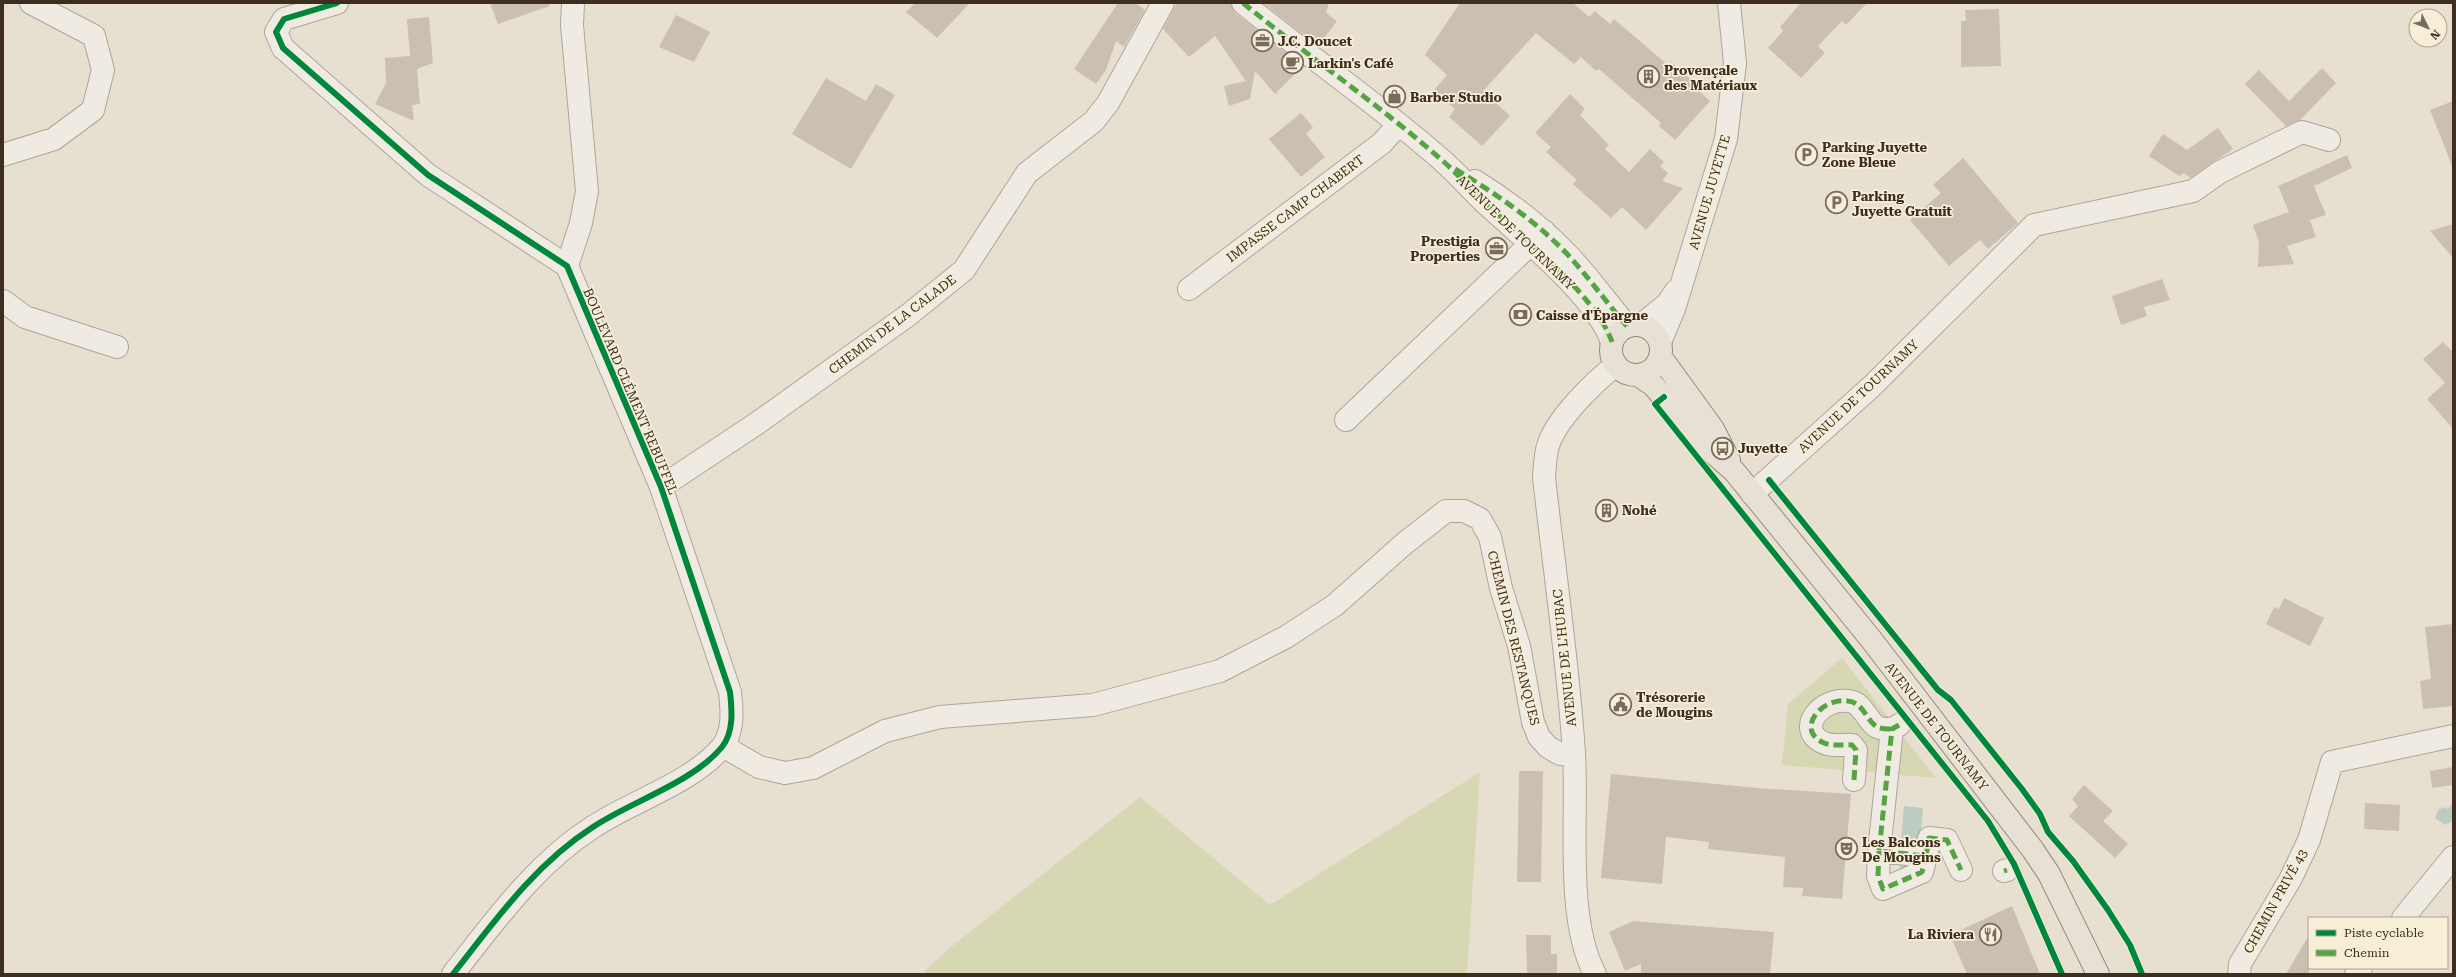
<svg xmlns="http://www.w3.org/2000/svg" width="2456" height="977" viewBox="0 0 2456 977" font-family="'Roboto Serif',serif">
	<rect width="100%" height="100%" fill="#e7e0d1"/>
	<path fill="#d6d7b3" d="M1842,658l94,120 -154,-13 6,-61z
		M1480,772l-13,202h-545l24,-23 194,-154 130,108z"/>
	<path fill="#bcccc2" d="M2453,804v17l-8,4 -10,-7 3,-8 5,-3 4,2z
		M1904,806l19,2 -4,48 -15,18 -5,-9z"/>
	<path fill="#cbbfb2" d="M490,3h59l1,3 -52,18z
		M915,3h55l-33,35 -31,-26z
		M1118,3h17l10,7 -21,37 -8,-6 -10,29 -10,14 -22,-15z
		M1177,3h54l4,10 68,53 -28,28 -20,-23 -5,28 -21,7 -5,-20 22,-5 -31,-45 -26,21 -26,-28z
		M1263,3h66l-3,10 11,8 -19,25z
		M1460,3h113l16,14 6,-6 15,13 4,-5 55,47 3,-3 24,21 -2,2 16,15 -35,39 -16,-14 2,-3 -62,-54 -3,2 -15,-14 -7,7 -38,-31 -53,58 27,25 -28,30 -33,-29 6,-8 -21,-19 13,-15 -22,-20z
		M1801,3h66l-21,22 -4,-4 -24,25 7,7 -24,25 -33,-30 15,-17 -3,-4z
		M1999,9l2,57 -40,1v-46h5l-1,-11z
		M676,15l34,17 -16,30 -35,-15z
		M429,17l4,46 -16,6 3,35 -8,1 2,16 -39,-17 11,-21 -1,-25 25,-2 -3,-37z
		M2322,68l14,15 -36,37 -14,6 -41,-42 14,-14 30,31z
		M826,78l40,23 10,-17 19,11 -44,74 -59,-35z
		M1570,94l15,15 -5,6 29,30 -4,4 24,23 21,-23 14,13 -4,4 8,7 -6,8 21,7 -37,42 -24,-23 -11,11 -38,-34 4,-4 -31,-28 5,-5 -16,-14z
		M2453,101v64l-1,1 -22,-56z
		M1301,113l12,14 -7,7 19,23 -24,20 -32,-38z
		M2218,128l15,21 -43,29 -6,-5 -5,3 -30,-20 14,-22 24,16z
		M2347,155l5,13 -38,18 12,29 -16,5 6,17 -29,9 7,18 -36,3 1,-25 -6,-17 36,-13 -11,-26z
		M1963,158l55,65 -30,26 -8,-9 -31,26 -39,-46 31,-27 -8,-8z
		M2453,224v34l-23,-27z
		M2162,279l8,21 -26,7 3,9 -26,9 -9,-29z
		M2443,342l10,10v77l-26,-30 18,-16 -22,-24z
		M2284,598l40,20 -14,28 -44,-22 8,-17 5,2z
		M2453,624v82l-30,3 -3,-28 11,-2 -6,-52z
		M2453,767v18l-21,3 -2,-17z
		M1519,771h24l-2,111h-24z
		M1611,774l147,14 93,6 -9,105 -40,-3 1,-8 -20,-1 2,-30 -77,-8 1,-7 -43,-5 -4,47 -61,-6z
		M2084,785l29,26 -10,10 25,23 -13,14 -46,-42 9,-10 -6,-7z
		M2365,803l35,2 -1,26 -35,-2z
		M2012,906l28,68h-73l-17,-39z
		M1633,921l141,11 -4,42h-129v-10l-16,7 -16,-39z
		M1526,935h25v19h6v20h-30z
		M2309,935v39h-23z"/>
	<g fill="none" stroke-linecap="round" stroke-linejoin="round">
		<defs>
			<path id="minor" d="M337,3l-53,16 -8,13 7,16 145,127 139,91 94,221 69,205c2,18 4,40 -8,55 -30,36 -90,54 -129,80 -58,37 -98,94 -140,147
				M1243,3c66,54 138,103 201,159 18,16 32,34 50,49 35,32 103,87 118,131
				M3,155l51,-16 39,-29 10,-40 -9,-34 -63,-33
				M1475,181c34,21 65,45 93,74 21,22 39,48 59,71
				M567,266l14,-43 6,-32 -15,-166 1,-22
				M1189,289l193,-146 16,-18
				M3,301l22,16 92,30
				M1641,325l26,-21 9,-13
				M1660,342l14,-33 52,-170 9,-76 -6,-60
				M1346,420l198,-189
				M661,487l95,-63 151,-108 57,-46 63,-97 67,-52 14,-18 55,-100
				M1752,494l119,-107 163,-162 159,-34 27,-19 82,-40 27,8
				M1899,725l-7,4 -13,122 47,5 3,-18 18,2 14,30
				M723,746l36,21 26,6 28,-5 72,-37 55,-14 153,-12 127,-34 66,-34 49,-32 70,-62 41,-32h18l16,8 10,18 11,51 18,58 14,76 6,15 9,10 12,7 14,1
				M1854,780l2,-30 -4,-5c-10,-1 -21,2 -30,-3 -26,-13 -1,-45 26,-41 15,1 18,19 29,26 4,2 11,2 15,2
				M1879,851l-1,25 5,13 39,-17 4,-16
				M2004,871l3,-1
				M2403,918l50,-61
				M1595,974c-30,-56 -17,-157 -21,-221 -6,-92 -20,-184 -30,-276 1,-10 1,-22 4,-31 8,-27 46,-64 68,-81
				M2239,974l1,-10 51,-86 18,-38 23,-78 121,-26
				M2356,974l5,-6"/>
			<path id="major" d="M1611 350a25 25 0 1 1 50 0a25 25 0 1 1-50 0Z
				M1660,356l53,73 16,31
				M1638,375l15,10 48,57 33,29 136,167 163,212 16,24 49,100"/>
		</defs>
		<use href="#minor" stroke="#ada599" stroke-width="24"/>
		<use href="#major" stroke="#928b80" stroke-width="24"/>
		<use href="#minor" stroke="#efebe3" stroke-width="22"/>
		<use href="#major" stroke="#e6e1d4" stroke-width="22"/>
		<path stroke="#54a441" stroke-width="5" stroke-dasharray="10 5" stroke-linecap="butt" d="M1243,3c66,54 138,103 201,159 18,16 32,34 50,49 35,32 103,87 118,131
			M1455,169c41,25 80,51 114,87 20,22 38,47 58,70
			M1899,725l-7,4 -13,122 47,5 3,-18 18,2 14,30
			M1854,780l2,-30 -4,-5c-10,-1 -21,2 -30,-3 -26,-13 -1,-45 26,-41 15,1 18,19 29,26 4,2 11,2 15,2
			M1879,851l-1,25 5,13 39,-17 4,-16
			M2004,871l3,-1"/>
		<defs>
			<path id="cycleway" d="M337,3l-53,16 -8,13 7,16 145,127 139,91 94,221 69,205c2,18 4,40 -8,55 -30,36 -90,54 -129,80 -58,37 -98,94 -140,147
				M1664,397l-9,7 333,417 26,43 48,110
				M1769,480l169,210 13,10 71,89 18,25 8,18 25,29 35,49 22,35 12,29"/>
		</defs>
		<use href="#cycleway" stroke="#f7eed8" stroke-width="8"/>
		<use href="#cycleway" stroke="#00873e" stroke-width="6"/>
	</g>
	<defs>
		<symbol id="office-ring" viewBox="-11 -11 22 22"><circle r="9.5" fill="#f7eed8" stroke="#786c5e" stroke-width="1.5"/><path d="M-6-3h4V-5.5h4V-3h4V5H-6ZM-1-4.5V-3h2v-1.5ZM-6 0V1H6V0Z" fill="#786c5e"/></symbol>
		<symbol id="cafe-ring" viewBox="-11 -11 22 22"><circle r="9.5" fill="#f7eed8" stroke="#786c5e" stroke-width="1.5"/><path d="M-5.5-4.5H6V0H3Q3 3.5 0 3.5H-2.5Q-5.5 3.5-5.5 0ZM3-3.2v2h1.7v-2ZM-6 4.5H4V6H-6Z" fill="#786c5e"/></symbol>
		<symbol id="building-ring" viewBox="-11 -11 22 22"><circle r="9.5" fill="#f7eed8" stroke="#786c5e" stroke-width="1.5"/><path d="M-4-6H4V6H1V3H-1V6H-4ZM-2.5-4.3h1.7v1.8h-1.7ZM.8-4.3h1.7v1.8H.8ZM-2.5-1h1.7V.8h-1.7ZM.8-1h1.7V.8H.8Z" fill="#786c5e"/></symbol>
		<symbol id="shop-ring" viewBox="-11 -11 22 22"><circle r="9.5" fill="#f7eed8" stroke="#786c5e" stroke-width="1.5"/><path d="M-5-2.5h2.3a2.7 3.5 0 0 1 5.4 0H5L5.5 6h-11ZM-1.5-2.5h3a1.5 2.3 0 0 0-3 0Z" fill="#786c5e"/></symbol>
		<symbol id="parking-ring" viewBox="-11 -11 22 22"><circle r="9.5" fill="#f7eed8" stroke="#786c5e" stroke-width="1.5"/><path d="M-3.5-5.5H1a3.5 3.5 0 0 1 0 7H-1V5.5H-3.5ZM-1-3.4V-.6H.8a1.4 1.4 0 0 0 0-2.8Z" fill="#786c5e"/></symbol>
		<symbol id="bank-ring" viewBox="-11 -11 22 22"><circle r="9.5" fill="#f7eed8" stroke="#786c5e" stroke-width="1.5"/><path d="M-6-4H6V4H-6ZM0-2.3a2.3 2.3 0 1 0 0 4.6a2.3 2.3 0 1 0 0-4.6Z" fill="#786c5e"/></symbol>
		<symbol id="bus-ring" viewBox="-11 -11 22 22"><circle r="9.5" fill="#f7eed8" stroke="#786c5e" stroke-width="1.5"/><path d="M-5-6H5V4H4V6H2V4H-2V6H-4V4H-5ZM-3.5-4V0h7V-4ZM-3.5 1.2v1.5H-2V1.2ZM2 1.2v1.5H3.5V1.2Z" fill="#786c5e"/></symbol>
		<symbol id="civic-ring" viewBox="-11 -11 22 22"><circle r="9.5" fill="#f7eed8" stroke="#786c5e" stroke-width="1.5"/><path d="M-.6-6.5H3V-4.5H.6V-3L4-1V1h2V6H-6V1h2V-1L-.6-3ZM-1.2 2.5V6h2.4V2.5Z" fill="#786c5e"/></symbol>
		<symbol id="theatre-ring" viewBox="-11 -11 22 22"><circle r="9.5" fill="#f7eed8" stroke="#786c5e" stroke-width="1.5"/><path d="M-5-5.5Q0-4 5-5.5V0Q5 5 0 6Q-5 5-5 0ZM-3.3-2.5H-1v1.5H-3.3ZM1-2.5H3.3v1.5H1ZM-2.8 1Q0 5.5 2.8 1Z" fill="#786c5e"/></symbol>
		<symbol id="restaurant-ring" viewBox="-11 -11 22 22"><circle r="9.5" fill="#f7eed8" stroke="#786c5e" stroke-width="1.5"/><path d="M-5-6h1v4h1v-4h1v4h1v-4h1v5L-1.5 .5V6h-2V.5L-5-1ZM5-6V6H3V1.5H1.5Q1.5-4 5-6Z" fill="#786c5e"/></symbol>
	</defs>
	<g fill-rule="evenodd">
		<use href="#office-ring" x="1250" y="28" width="25" height="25"/>
		<use href="#cafe-ring" x="1280" y="50" width="25" height="25"/>
		<use href="#building-ring" x="1636" y="64" width="25" height="25"/>
		<use href="#shop-ring" x="1382" y="84" width="25" height="25"/>
		<use href="#parking-ring" x="1794" y="142" width="25" height="25"/>
		<use href="#parking-ring" x="1824" y="190" width="25" height="25"/>
		<use href="#office-ring" x="1484" y="236" width="25" height="25"/>
		<use href="#bank-ring" x="1508" y="302" width="25" height="25"/>
		<use href="#bus-ring" x="1710" y="436" width="25" height="25"/>
		<use href="#building-ring" x="1594" y="498" width="25" height="25"/>
		<use href="#civic-ring" x="1608" y="692" width="25" height="25"/>
		<use href="#theatre-ring" x="1834" y="836" width="25" height="25"/>
		<use href="#restaurant-ring" x="1978" y="922" width="25" height="25"/>
	</g>
	<g text-anchor="middle" stroke-width="3.5" stroke-linejoin="round" paint-order="stroke">
		<g font-size="13" font-weight="bold" fill="#3d2e20" stroke="#f7eed8" text-anchor="start">
			<text x="1278" y="46">J.C. Doucet</text>
			<text x="1308" y="68">Larkin's Café</text>
			<text x="1664" y="75">Provençale<tspan x="1664" dy="15">des Matériaux</tspan></text>
			<text x="1410" y="102">Barber Studio</text>
			<text x="1822" y="152">Parking Juyette<tspan x="1822" dy="15">Zone Bleue</tspan></text>
			<text x="1852" y="201">Parking<tspan x="1852" dy="15">Juyette Gratuit</tspan></text>
			<text x="1480" y="246" text-anchor="end">Prestigia<tspan x="1480" dy="15">Properties</tspan></text>
			<text x="1536" y="320">Caisse d'Épargne</text>
			<text x="1738" y="453">Juyette</text>
			<text x="1622" y="515">Nohé</text>
			<text x="1636" y="702">Trésorerie<tspan x="1636" dy="15">de Mougins</tspan></text>
			<text x="1862" y="847">Les Balcons<tspan x="1862" dy="15">De Mougins</tspan></text>
			<text x="1974" y="939" text-anchor="end">La Riviera</text>
		</g>
		<g font-size="13" fill="#3d2e20" stroke="#f7eed8">
			<text transform="translate(1709 192) rotate(-74)" y="5">AVENUE JUYETTE</text>
			<text transform="translate(1295 208) rotate(-37)" y="5">IMPASSE CAMP CHABERT</text>
			<text transform="translate(1516 232) rotate(44)" y="5">AVENUE DE TOURNAMY</text>
			<text transform="translate(892 324) rotate(-37)" y="5">CHEMIN DE LA CALADE</text>
			<text transform="translate(631 391) rotate(67)" y="5">BOULEVARD CLÉMENT REBUFFEL</text>
			<text transform="translate(1858 396) rotate(-43)" y="5">AVENUE DE TOURNAMY</text>
			<text transform="translate(1514 638) rotate(76)" y="5">CHEMIN DES RESTANQUES</text>
			<text transform="translate(1564 658) rotate(-96)" y="5">AVENUE DE L'HUBAC</text>
			<text transform="translate(1937 726) rotate(52)" y="5">AVENUE DE TOURNAMY</text>
			<text transform="translate(2275 901) rotate(-61)" y="5">CHEMIN PRIVÉ 43</text>
		</g>
	</g>
	<rect width="2456" height="977" fill="none" stroke="#3d2e20" stroke-width="8"/>
	<rect x="2308" y="917" width="140" height="52" fill="#f7eed8" stroke="#ada18e"/>
	<rect x="2316" y="930" width="20" height="6" fill="#00873e" stroke="#ada18e"/>
	<text x="2344" y="937" font-size="12" fill="#3d2e20">Piste cyclable</text>
	<rect x="2316" y="950" width="20" height="6" fill="#54a441" stroke="#ada18e"/>
	<text x="2344" y="957" font-size="12" fill="#3d2e20">Chemin</text>
	<g transform="translate(2428 28) rotate(133)"><circle r="19" fill="#f7eed8" stroke="#ada18e"/>
	<path d="M0-3L7 15L0 10L-7 15Z" fill="#786c5e"/>
	<text y="-6" font-size="11" font-weight="bold" text-anchor="middle" fill="#3d2e20">N</text>
	</g>
</svg>
